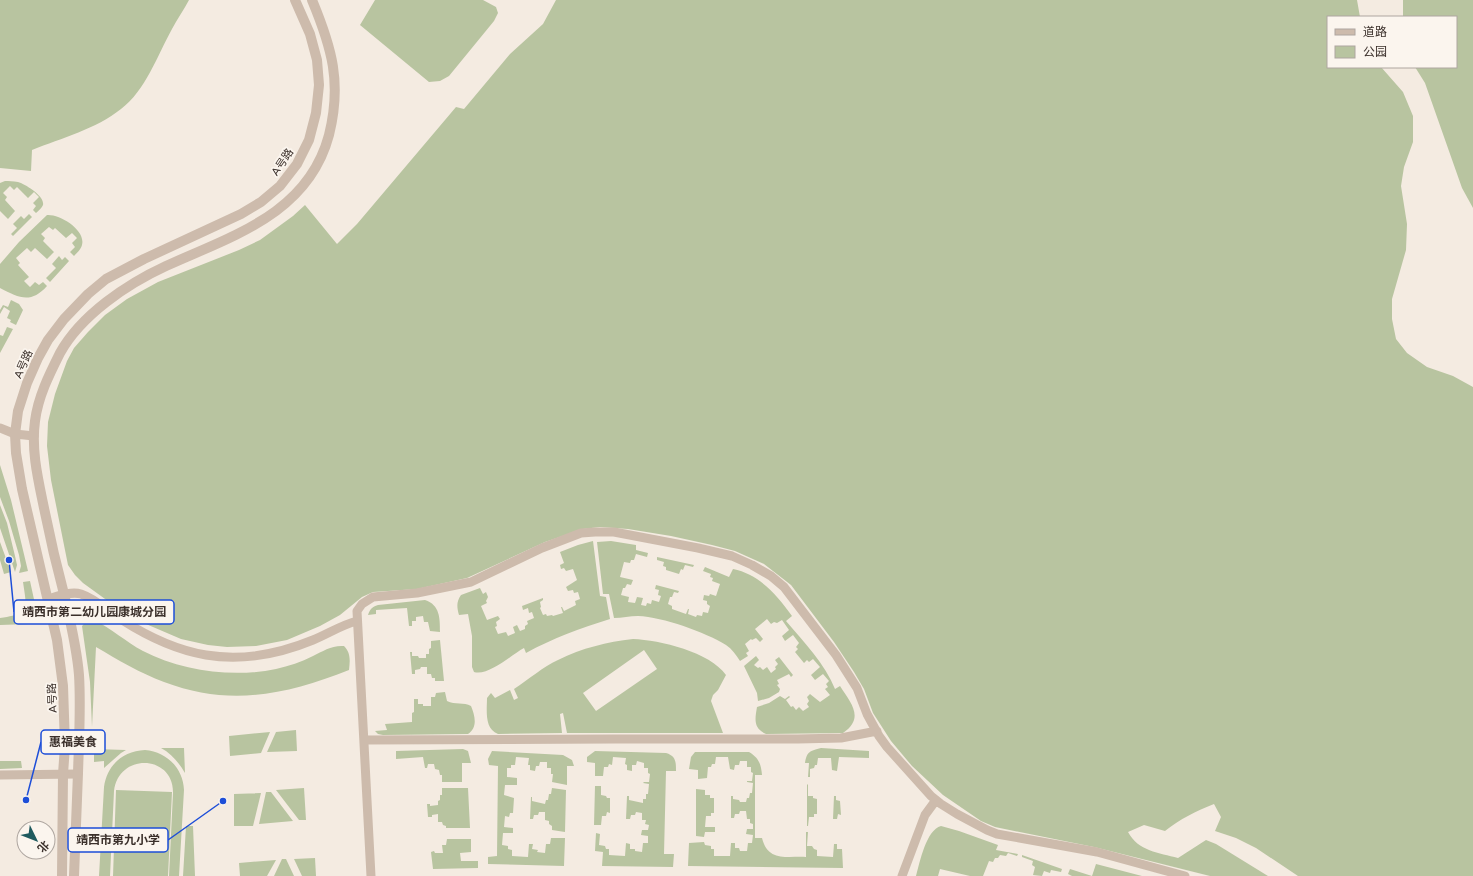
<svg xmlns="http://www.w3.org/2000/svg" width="1473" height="876" viewBox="0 0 1473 876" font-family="'Varela Round','Noto Sans SC',sans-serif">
	<rect width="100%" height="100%" fill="#f4ebe1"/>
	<path fill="#b8c4a0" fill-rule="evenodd" d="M0,0h189c-5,10 -12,19 -17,29 -15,27 -26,61 -51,80 -25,20 -59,29 -89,41l-1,21 -31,-3z
		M375,0h108l13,7 2,6 -4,8 -45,55 -9,5 -11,1 -69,-57z
		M556,0h801l3,17h-32v50h53l22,25 10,24v26l-9,25 -3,19 6,38 -1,26 -14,49v20l4,20 11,14 20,14 26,9 20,11v489h-175l-42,-28 -20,-10 -21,-7 6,-14 -7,-13c-18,7 -34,15 -49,27l-21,-6 -16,7c10,19 31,21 50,26l28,-18 10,4 52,32h-58l-116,-29 -99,-20 -14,-6 -38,-26 -31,-29 -21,-25 -18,-28 -9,-24 -10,-17 -20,-30 -43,-57 -27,-21 -29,-13 -23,-6 -41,-9 -43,-7 -28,-2 -17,2 -38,13 -78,36 -50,11 -44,3 -11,5 -22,18 -20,11 -33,14 -31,6 -29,1 -19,-2 -27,-6 -35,-15 -34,-20 -29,-21 -8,-8 -7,-10 -17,-85 -4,-34 1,-24 7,-28 12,-33 7,-13 14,-16 17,-17 22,-16 31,-17 81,-32 21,-10 33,-24 12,-11 32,39 20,-20 99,-117 8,2 46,-55 33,-30z
		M1403,0h70v208l-11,-20 -37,-105 -10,-16h41v-50h-53z
		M5,181c4,0 8,0 13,1 7,2 27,14 25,23 -1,3 -4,5 -7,8l-3,-3 3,-4 -3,-3 6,-6 -5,-5 -6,6 -11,-11 -3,3 -4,-4 -7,7 4,4 -2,3 10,11 -7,8 -8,-8v-28z
		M29,214l3,3 -19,19 -2,-2 6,-6 -4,-4 8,-8 3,3z
		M47,215c13,-1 39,15 35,30 -1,4 -5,8 -8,11l-4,-4 5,-5 -3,-4 5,-5 -5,-5 -6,5 -11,-10 -2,2 -4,-3 -8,7 4,4 -2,3 11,11 -7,7 -12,-11 -4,4 -4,-4 -11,10 4,5 -2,2 11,12 -5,4 6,6 5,-5 4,3 4,-3 4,4c-16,18 -28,12 -47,2v-24l19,-22z
		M59,256l3,4 3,-3 4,4 -19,21 -4,-4 10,-10 -4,-4z
		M11,300l8,4 4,6 -7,15 -6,-3 1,-2 -4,-2 3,-7 -6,-4 -4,7v-4l3,-5 5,2z
		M7,327l6,2 -13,24v-18l3,1z
		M0,465l11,35 17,71 -9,2 2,-7 -2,-11 -10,-34 -9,-24z
		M0,505l7,18 8,33 2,9 -2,7 -15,-44z
		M593,541l7,55 6,1 4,22c-29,9 -57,19 -84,34l-2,-5c-13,7 -35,28 -50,24l-2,-5v-31l-4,-22 -9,1c-2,-7 -3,-13 2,-20l19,-7 3,6 3,-2 2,5 -2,4 1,2 -6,3 6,14 11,-4 2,3 -4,3 1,4 -2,1 3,7 8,-2 2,4 7,-3 -2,-6 4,-2 3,6 5,-2v-3l3,-2 -1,-3 7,-3 -2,-6 -3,1 -1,-5 -5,2 -1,-4 21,-8v2l-3,2 1,5 -1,1 3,7 3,-1 1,2 5,-1 1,1 10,-3 -2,-6h1l2,4 12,-6 -1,-4 5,-2 -2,-7 -4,1 -1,-3 -5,1 -2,-4 11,-7 -4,-11 -7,2 -2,-3 -3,1 -1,-4 4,-2 -4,-11 18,-7z
		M611,541l25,4v5l12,3 -1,4 -11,-3 -2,6h-3l-1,3 -6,-1 -4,15 13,3 -2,5 -4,-1 -2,4h-2l-2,7 8,2 -1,5 7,1 2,-6 6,1 -2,7 5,1 1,-3 4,1 1,-4 7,2 2,-6 -3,-1 1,-5 -4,-1 1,-4 23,6 -1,2 -4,-1 -2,5h-2l-2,7 4,2v3l14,5 2,-5h1l-1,5 8,3 1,-2 5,1 1,-4 5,1 2,-7 -3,-2v-3l-4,-1 1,-5 5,1 1,-2 6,2 4,-12 -8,-3 1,-3 -3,-1 1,-3 -8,-3 2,-4 24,10 4,-8c26,5 44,26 59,47l-6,5c18,21 39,43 49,68l5,-3c11,17 25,32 3,47l-77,1c-13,-6 -11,-15 -9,-27l12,-4 11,-7 5,3 4,-3 1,1 -4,3 5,7 2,-1 3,4 3,-3 4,4 6,-4 -2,-3 2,-3 -2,-4 3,-3 10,8 10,-7 -5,-6 3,-2 -2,-3 3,-3 -6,-7 -8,6 -4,-5 9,-8 -7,-8 -4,3 -2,-2 -3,3 -9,-11 3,-3 -2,-2 3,-4 -6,-8 -8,6 -3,-5 7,-6 -7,-10 -5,3 -3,-1 -3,2 -4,-5 -12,10 8,10 -3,3 -4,-4 -4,2 -1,-1 -6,5 4,7 -3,2 2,3 -8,5c-4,-6 -8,-12 -14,-16 -21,-13 -63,-28 -88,-29 -8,0 -16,2 -24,2l-5,-24h-6l-6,-52z
		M0,542l11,30 -7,2 -4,-14z
		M657,557l37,8 -1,2 -8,-2 -2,5 -2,-1 -2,5 -13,-4v-3l-3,-1 1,-4 -7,-2z
		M30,581l5,23 2,18 -8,2 -29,1v-7c30,-4 27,-9 23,-36z
		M425,600c15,5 15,18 15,32l-10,-1 -2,-9h-4l-1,-6 -7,1v4h-4v5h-3l-2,-18 -31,2v4l-8,1c2,-6 4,-8 10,-10z
		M94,620c17,8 32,22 49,31 39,20 90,27 133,18 13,-3 25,-7 37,-13 10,-5 19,-11 31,-10 7,7 6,15 5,24 -64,25 -119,37 -185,12 -24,-9 -46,-22 -68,-35l-4,80 -2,-45 -8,-56 5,-5z
		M633,639c27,1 77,13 93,36l-8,15 -5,5 -2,6 12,32h-156l-4,-20 -3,1 2,19 -64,1c-14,-5 -11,-24 -11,-36l4,-5 4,5 15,-8 4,10 4,-2 -4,-9c15,-10 29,-22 44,-29 24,-12 49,-18 75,-21zM644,650l13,19 -61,42 -13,-18z
		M440,640l4,41h-9v-3h-3l-1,-4h-4v-7h-6l-1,2 -5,1v4h-3l-2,-22h2v4h6l1,2h7v-4h3v-5l2,-1v-7z
		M756,656l3,4 -5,5 4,3 2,-1 3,3 4,-3 4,6 5,-4 -1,-2 3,-3 -3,-4 4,-3 14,18 -2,2 -2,-3 -12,6 2,4 -2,1 3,4 -1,3 -10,6 -11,3 -1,-8 -13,-27z
		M445,692l2,9c8,4 17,1 24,5 4,10 7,21 -3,28l-85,1 -5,-1 -3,-3 12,-1 -2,-6 27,-2v-9l2,-1v-13h4v5h5v2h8v-9h4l1,-4z
		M296,730l1,21 -30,1 9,-20z
		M270,732l-9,21 -31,3 -1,-20z
		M161,748h23l1,25c-6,-10 -13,-19 -24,-25z
		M821,748l48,3v7l-30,-1 -2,14 -5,-1 -1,-12h-13l-1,7h-2l-1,3 -4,1v8h-2l1,-14h-4c2,-12 5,-12 16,-15z
		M94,749l32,1 -5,3 -17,15v-7l-10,1z
		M463,749l5,2 3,12h-9v19h-20v-7h-2l-1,-5 -4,-1 -1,-5h-6l-1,4h-2l-2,-11 -27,2v-8z
		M145,750c22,2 38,18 39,40l-5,86h-10l4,-83c1,-38 -54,-41 -59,-2l-4,85h-11l5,-89c3,-22 19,-36 41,-37z
		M492,751l71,4 9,5 2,6h-7v19l-15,-3 1,-8h-2v-6h-4v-6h-7l-1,4h-3l-1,5 -5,-1v-5h-2l1,-7 -13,-1 -1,8h-4v3h-4v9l10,1v7h-12l-1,10 10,3 -1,15h-3l-1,4 -4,-1 -1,11 9,1v5h-10l-1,12 6,1v3l4,1v6l16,1 1,-13h4l-1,5 6,1 -1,2 8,1 1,-9h4l1,-6h14l-1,28 -76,-2v-7l9,-1 1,-90 -9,-1 -1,-6z
		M595,751l71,2c10,3 10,9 10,18h-10l-2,83h10l-1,13 -71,-1 1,-14 -8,-1 1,-18 4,1 -1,11 6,1 1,3h3v6l16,1 1,-13 4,1v5h5v2l7,1 1,-9h5v-7l-7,-1 1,-5h6l1,-5 -4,-1 1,-4h-4v-7l-6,-1 -1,3h-4l-1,4h-4l1,-23h2v4l14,3v-4h3v-5h2l1,-10 -6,-1 1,-1h5l1,-8 -2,-1v-5h-4v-5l-7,-2 -1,4h-4v6l-5,-1v-5l-2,-1 1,-6 -13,-1 -1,8 -3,-1 -1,3h-4l-1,9h-8v-13l-8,-1v-5z
		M695,752h54c10,6 12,12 13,23h-7v63h7c6,24 24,18 44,19v-25h2l-1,14h5l2,3 3,1v6l16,1 1,-13h3v5h5l1,19 -155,-2 1,-23 15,-1 1,3 6,1v3h3v7h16l1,-13h4v5h4l1,3h7l1,-8h4l1,-8 -7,-1 1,-5h6v-5l-3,-1v-4h-3l-1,-8h-6l-1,3h-4l-1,4h-3v-22h2v3l6,1 1,2h6l1,-4h2l1,-5h2l1,-10 -6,-1v-1h5l1,-8 -2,-1v-5h-4v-6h-7l-1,4h-4l-1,5 -4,-1 -2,-12h-12l-1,7h-3l-1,3h-3l-1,11 -9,1v-9l-9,-1 2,-12z
		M0,761h21l1,7 -22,1z
		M807,784l1,1v11h5v2l4,1v15h-3v3h-5l-1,9h-1z
		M595,786h6v9l5,1 1,2h3v15l-3,-1 -1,4h-4l-1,9h-7z
		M304,788l2,32h-7l-23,-30z
		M442,788h26l2,40h-24v-2l-3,-1 -1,-3h-4v-8l-6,1v2h-4l-1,-13h3v2l8,-1v-4l2,-1v-5h2z
		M552,788l14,2 -1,42 -13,-2v-4l-3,-2v-3l-4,-1v-8h-6l-1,3h-4l-1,4h-3l1,-22h1v4l13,3 1,-4h2l1,-6h2z
		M696,789l9,1v5h5v3h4v15h-3v3h-5l-1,11h10v5h-10l-1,5 -8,-1z
		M116,790l56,2 -4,84h-55z
		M266,792h5l22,29 -34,3z
		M261,793l-8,33h-19v-32z
		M834,796h2v4l4,1 1,14 -3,-1 -1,5h-4z
		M186,826h7l2,50h-12z
		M941,826l18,5 39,14 -2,5 22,4 -1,2 -9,-3 -2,3 -6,-1 -2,3h-3l-2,4 -4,-1 -6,15h-13l-30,-7 -2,7h-22c4,-14 10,-46 25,-50z
		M447,839h24v13l-11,1 1,8h17v7l-45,1 -2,-17 3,-1 1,2h8l-1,-8h4z
		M1022,855l40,14 -1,3 -10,-2 -1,3 -6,-2 -2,5 -9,-1 2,-8 -3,-2 1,-4 -11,-4z
		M315,858l1,18h-14l-8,-17z
		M282,859h4l8,17h-20z
		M276,860l-9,16h-27l-1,-13z
		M1096,864l46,12h-70l-4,-2 2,-5 22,7z"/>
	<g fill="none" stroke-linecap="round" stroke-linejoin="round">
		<path stroke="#cdbbac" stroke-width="9" d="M0,428l15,6 19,2
			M48,599c10,-3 23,-8 33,-5 15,5 28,18 41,26 25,16 54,30 84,35 36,6 73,-1 107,-15 15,-6 28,-15 44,-19
			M364,740l251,-1h183l43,-1 36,-7
			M0,775l78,-1
			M371,876l-14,-265 5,-7 11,-7 44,-4 54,-11 71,-34 39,-15 14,-1h19l84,16 34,8 20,9 19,11 13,11 52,68 21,33 10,26 12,22 8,11 44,49 10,8 16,10 30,16 10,4 100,18 88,24
			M902,876l23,-61 11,-15"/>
		<path stroke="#cdbbac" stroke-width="10" d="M62,876l1,-102 2,-28 -2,-60 -6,-46 -35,-151 -6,-36 -1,-19 3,-23 9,-28 11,-25 10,-18 16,-21 24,-25 18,-15 38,-20 97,-45 20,-12 19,-16 17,-22 12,-24 7,-27 3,-28 -2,-25 -7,-26 -15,-34
			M74,876c1,-34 3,-69 4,-103 1,-33 3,-66 1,-98 -2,-26 -8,-51 -14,-77 -8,-30 -15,-60 -21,-90 -6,-29 -13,-58 -9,-87 3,-24 14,-46 25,-68 21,-38 67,-69 106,-87 66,-30 142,-52 163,-131 13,-52 3,-87 -17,-135"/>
	</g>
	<g text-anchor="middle" stroke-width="3.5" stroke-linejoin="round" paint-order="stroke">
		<g font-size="11" fill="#3b302b" stroke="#fbf5ee">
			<text transform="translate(282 162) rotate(-56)" y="4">A号路</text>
			<text transform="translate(23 364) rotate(-66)" y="4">A号路</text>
			<text transform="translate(52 698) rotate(-93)" y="4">A号路</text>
		</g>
	</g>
	<path fill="none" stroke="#1d4ed8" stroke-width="1.5" d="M9 560L14 612M26 800L41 742M223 801L168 840"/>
	<g fill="#1d4ed8" stroke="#fbf5ee" stroke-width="1.5">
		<circle cx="9" cy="560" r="4"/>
		<circle cx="26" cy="800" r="4"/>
		<circle cx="223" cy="801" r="4"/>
	</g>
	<g fill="#fbf5ee" stroke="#1d4ed8" stroke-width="1.5">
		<rect x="14" y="600" width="160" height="24" rx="4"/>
		<rect x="41" y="730" width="64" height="24" rx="4"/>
		<rect x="68" y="828" width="100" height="24" rx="4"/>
	</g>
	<g font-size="12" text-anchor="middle" font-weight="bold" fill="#3b302b">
		<text x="94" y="616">靖西市第二幼儿园康城分园</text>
		<text x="73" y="746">惠福美食</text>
		<text x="118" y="844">靖西市第九小学</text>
	</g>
	<rect x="1327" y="16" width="130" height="52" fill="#fbf5ee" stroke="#aea6a0"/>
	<rect x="1335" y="29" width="20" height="6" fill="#cdbbac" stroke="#aea6a0"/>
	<text x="1363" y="36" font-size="12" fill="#3b302b">道路</text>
	<rect x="1335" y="46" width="20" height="12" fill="#b8c4a0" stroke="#aea6a0"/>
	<text x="1363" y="56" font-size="12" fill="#3b302b">公园</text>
	<g transform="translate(36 840) rotate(133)"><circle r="19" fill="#fbf5ee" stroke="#aea6a0"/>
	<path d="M0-3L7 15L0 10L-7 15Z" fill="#1f5a5e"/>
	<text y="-6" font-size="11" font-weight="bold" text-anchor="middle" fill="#3b302b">北</text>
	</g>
</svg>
